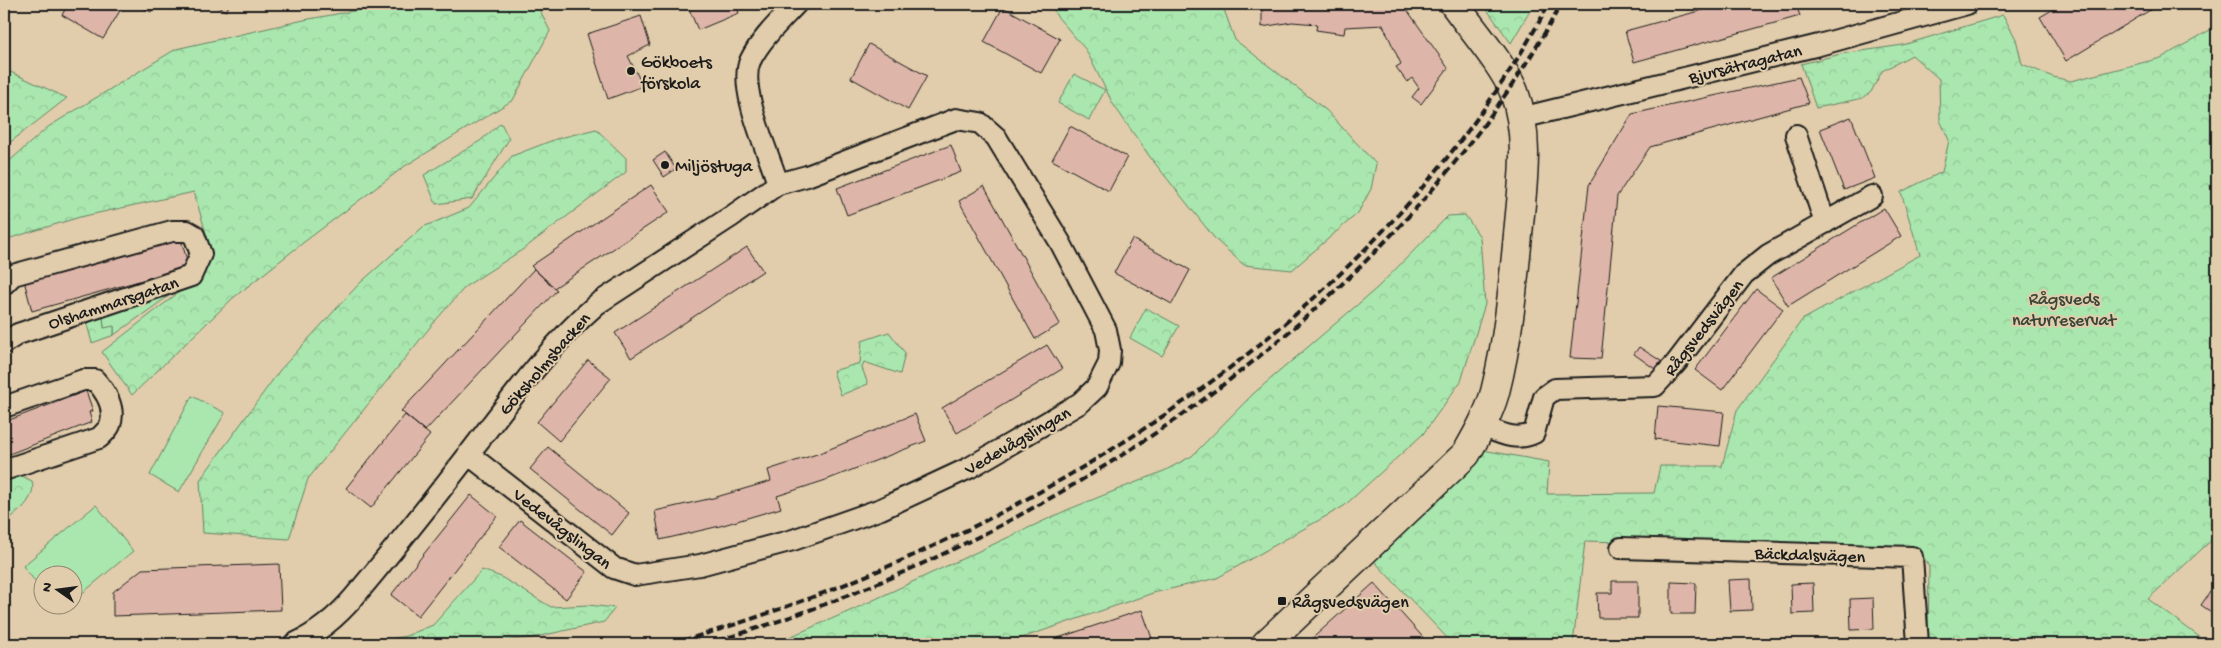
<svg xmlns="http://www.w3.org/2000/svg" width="2221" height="648" viewBox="0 0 2221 648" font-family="'Gochi Hand',sans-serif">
	<defs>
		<pattern id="forest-crowns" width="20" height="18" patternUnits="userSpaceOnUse" patternTransform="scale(1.25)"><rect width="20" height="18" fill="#aae7ae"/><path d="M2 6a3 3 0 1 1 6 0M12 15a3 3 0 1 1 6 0" fill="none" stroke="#92c695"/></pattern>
	</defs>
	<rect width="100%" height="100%" fill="#e1cdab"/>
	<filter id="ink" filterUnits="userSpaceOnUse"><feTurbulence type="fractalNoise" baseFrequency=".02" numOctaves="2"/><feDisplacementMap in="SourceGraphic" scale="10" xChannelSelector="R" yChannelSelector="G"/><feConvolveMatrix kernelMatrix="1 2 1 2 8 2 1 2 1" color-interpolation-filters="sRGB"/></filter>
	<g filter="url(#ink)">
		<path fill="#aae7ae" stroke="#638265" d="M177,290l-63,45v-8l-10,2 -1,-15z
			M192,396l33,17 -46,79 -29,-17z
			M96,505l37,46 -60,50 -1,-25h-30v14l-19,-24z"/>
		<path fill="url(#forest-crowns)" stroke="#638265" d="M391,4h146l13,27 -37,69 -108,66 -101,76 -71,56 -101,97 -30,-43 89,-69 21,-29 -18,-62 -114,25 -76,23v-74l44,-39 128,-78 128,-29z
			M1051,4h171l13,36 91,70 50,54 -5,25 -13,24 -66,57 -48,-5 -28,-25 -66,-83 -37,-53 -27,-54 -30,-35z
			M1483,4h51l-23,39z
			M2003,15l13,24 6,25 31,13 18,4 90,-23 56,-32v509l-69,64 61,45h-281l1,-77 -9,-17 -335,-9 -12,103h-120l-81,-85 105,-110 72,13 -2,32 107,-1 6,-27h62l15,-56 65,-90 118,-65 -19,-63 41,-20 7,-32 -9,-20 -1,-41 -27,-24 -30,16 -11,21 -8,6 -47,10 -15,-44 40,-10 62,-9z
			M4,69l63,29 -63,49z
			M1074,74l31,16 -16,30 -31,-17z
			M501,123l8,16 -37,60 -36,5 -12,-29 56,-34z
			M596,129l30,29v14l-104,78 -56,36 -31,35 -127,158 -19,60 -86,-6 -3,-53 80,-110 79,-86 64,-57 46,-19 43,-52 44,-17z
			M1465,215l15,22 5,67 -24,77 -38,53 -79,72 -127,72 -64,15 -149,51h-231l77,-33 217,-101 97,-39 28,-15 61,-62 124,-106 71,-72z
			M1146,308l33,18 -17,30 -32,-18z
			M103,314l1,14 10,-2v9l-22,8 -7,-26z
			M889,332l16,21 -5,21 -36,-12 -2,6 6,16 -27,11 -8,-24 27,-8 2,-22z
			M22,476l10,5c5,18 -15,33 -28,41v-42z
			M482,570l19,7 50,30 37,-2 27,3 -11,14 -73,16 -63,6h-104l42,-8 27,-11z"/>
		<path fill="#deb6a9" stroke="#1c1c1c" d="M68,4h56l-21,35 -41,-24z
			M143,4h13l-5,8 -10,-5z
			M211,4h19l-4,7z
			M687,4h48l4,9 -41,17z
			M1262,4h141l45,64 -27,36 -9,-7 7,-9 -7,-10 -5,4 -11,-15 5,-3 -18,-39 -38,2 -1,7 -28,-4 1,-6 -25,-2 -30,5z
			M1725,4h71l4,12 -166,46 -9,-31z
			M1826,4h15l-14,3z
			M2062,4h98l-94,57 -26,-44z
			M1003,7l57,32 -19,34 -57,-31z
			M641,16l9,29 -22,11 15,30 -35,13 -21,-65z
			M869,44l58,32 -19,34 -57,-32z
			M1799,77l10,26 -159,44 -33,49 -16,163 -31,-1 19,-173 43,-71z
			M1851,117l24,61 -31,12 -24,-61z
			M1070,126l57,31 -18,34 -57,-31z
			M951,145l10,27 -114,43 -10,-27z
			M665,152l11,17 -12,8 -11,-17z
			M651,185l18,27 -115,76 -23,-22z
			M984,186l76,138 -25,15 -76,-138z
			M1884,208l17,28 -113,70 -17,-28z
			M179,233l10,34 -157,44 -9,-34z
			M1132,239l58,31 -18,34 -58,-31z
			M747,247l16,24 -132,87 -16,-25z
			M534,269l23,21 -132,141 -24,-20z
			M1756,289l27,20 -61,81 -27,-20z
			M1047,345l15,24 -105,64 -15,-25z
			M1639,347l22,14 -6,8 -21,-15z
			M588,360l23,18 -52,63 -22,-19z
			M86,391l7,20 -4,1 3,10 -88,34v-34z
			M1658,406l66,6 -4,34 -65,-7z
			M915,414l11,27 -100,39 -49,16 4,12 -61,18 -60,14 -5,-29 58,-13 58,-17 -3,-11 52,-17z
			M405,415l25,20 -59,73 -25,-20z
			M548,447l81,66 -17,22 -82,-66z
			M471,495l26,21 -79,100 -27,-21z
			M520,520l67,52 -21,27 -67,-52z
			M279,564l2,46 -168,6v-24l29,-23z
			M1751,579l1,31 -22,1 -2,-31z
			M1612,581h26v37h-40l-1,-25h15z
			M1671,582l25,1 -1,31h-24z
			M2217,582v34l-16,-11z
			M1374,583l55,61h-123z
			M1813,583l1,30 -22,1 -1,-30z
			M1873,598l1,31 -23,1 -1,-31z
			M1142,610l12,34h-114z"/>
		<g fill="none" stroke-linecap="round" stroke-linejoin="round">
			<defs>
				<path id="street" d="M1521,118l298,-73 148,-41
					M1796,135l29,88
					M4,284l9,-9 159,-44h15l7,4 7,19 -10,22 -173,58 -14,9
					M4,407l79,-27h12c11,12 21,29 15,45 -2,5 -8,10 -11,13l-95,32
					M1482,426c18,7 34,16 52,7l10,-36 11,-8 100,-3 21,-23 68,-89 24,-19 104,-59
					M468,454l146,114 21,7 65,-10 93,-25 88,-31 88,-41 111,-65 17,-16 12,-24 1,-13 -4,-20 -46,-88 -64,-105 -16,-14 -24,-4 -149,57 -29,8
					M1621,548l291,9 6,87
					M294,644c24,-11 43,-27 60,-47 43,-51 84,-103 124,-155 37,-48 73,-98 119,-138l135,-88 46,-32c-9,-31 -40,-94 -28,-123 10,-21 30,-40 46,-57"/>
				<path id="secondary" d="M1266,644l200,-190c11,-19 23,-40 29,-62 13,-51 18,-105 23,-157 4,-47 13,-98 -4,-143 -10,-26 -43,-64 -60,-88"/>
			</defs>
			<use href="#street" stroke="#1c1c1c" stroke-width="24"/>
			<use href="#secondary" stroke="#1c1c1c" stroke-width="31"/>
			<use href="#street" stroke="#e1cdab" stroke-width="20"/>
			<use href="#secondary" stroke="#e1cdab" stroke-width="28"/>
			<path stroke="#1c1c1c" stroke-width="4" stroke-dasharray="8 4" stroke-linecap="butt" d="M671,644c344,-98 705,-317 878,-640
				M706,644c336,-97 686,-328 855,-640"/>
		</g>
	</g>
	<g fill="#1c1c1c" stroke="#e1cdab" stroke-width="2">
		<circle cx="631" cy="71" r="5"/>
		<circle cx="665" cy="165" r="5"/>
		<rect x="1277" y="596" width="10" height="10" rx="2.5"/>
	</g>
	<g text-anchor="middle" stroke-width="4" stroke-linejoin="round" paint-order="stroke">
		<g font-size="18" fill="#1c1c1c" stroke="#e1cdab" text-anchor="start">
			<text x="641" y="67">Gökboets<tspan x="641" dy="21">förskola</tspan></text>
			<text x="675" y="171">Miljöstuga</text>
			<text x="1292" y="607">Rågsvedsvägen</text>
		</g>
		<g font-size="18" fill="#1c1c1c" stroke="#e1cdab">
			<text transform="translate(1745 63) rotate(-14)" y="6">Bjursätragatan</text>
			<text transform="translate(113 302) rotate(-18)" y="6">Olshammarsgatan</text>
			<text transform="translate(1703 327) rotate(-52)" y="6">Rågsvedsvägen</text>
			<text transform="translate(544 363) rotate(-49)" y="6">Göksholmsbacken</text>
			<text transform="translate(1017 440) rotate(-30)" y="6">Vedevågslingan</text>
			<text transform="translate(563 528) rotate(38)" y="6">Vedevågslingan</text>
			<text transform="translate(1810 554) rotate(2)" y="6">Bäckdalsvägen</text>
		</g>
		<g font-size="18" fill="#384539" stroke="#e1cdab">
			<text x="2064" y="304">Rågsveds<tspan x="2064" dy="21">naturreservat</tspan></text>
		</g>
	</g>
	<rect width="2221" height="648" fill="none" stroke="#e1cdab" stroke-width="20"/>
	<rect x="10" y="10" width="2201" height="628" fill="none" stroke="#1c1c1c" stroke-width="2" filter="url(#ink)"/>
	<g transform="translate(58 590) rotate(284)"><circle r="24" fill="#e1cdab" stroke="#928672"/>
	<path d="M0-4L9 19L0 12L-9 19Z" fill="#1c1c1c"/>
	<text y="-8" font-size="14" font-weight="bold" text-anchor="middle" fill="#1c1c1c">N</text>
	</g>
</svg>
